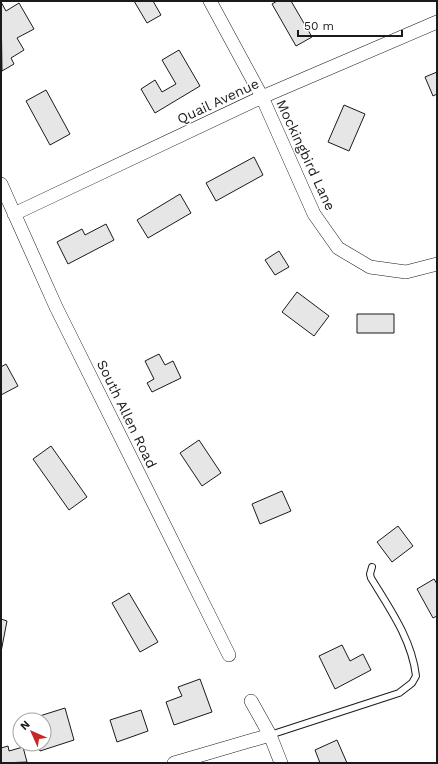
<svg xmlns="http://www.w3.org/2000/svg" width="438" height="764" viewBox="0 0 438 764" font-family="'Work Sans',sans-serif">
	<rect width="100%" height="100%" fill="#fff"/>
	<path fill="#e6e6e6" stroke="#1a1a1a" d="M134,1h19l8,14 -14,8z
		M277,1h14l21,36 -16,9 -24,-42z
		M1,2l5,9 13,-8 15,26 -17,9 7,12 -13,8 3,6 -12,7z
		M179,50l21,36 -45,27 -14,-24 14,-9 7,12 14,-8 -14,-24z
		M437,72v22l-4,2 -8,-19z
		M46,90l24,44 -20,11 -24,-44z
		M344,105l21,9 -16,37 -21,-9z
		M254,157l9,18 -47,26 -10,-18z
		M180,194l11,19 -43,25 -11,-18z
		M106,224l8,16 -46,24 -11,-22 25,-13 3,6z
		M279,251l10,16 -14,8 -10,-15z
		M297,292l32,24 -15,20 -32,-24z
		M357,314h37v19h-37z
		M159,354l6,11 8,-4 8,17 -29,14 -5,-9 7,-4 -9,-18z
		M6,364l12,22 -17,9v-28z
		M199,440l22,33 -19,13 -22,-33z
		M51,446l36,51 -18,13 -36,-51z
		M282,491l9,20 -31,13 -8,-20z
		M398,526l15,20 -21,16 -15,-20z
		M434,579l3,5v32l-4,2 -16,-29z
		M129,593l29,49 -18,10 -28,-49z
		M1,619l6,2 -6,31z
		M342,645l8,16 13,-7 8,16 -36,19 -16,-33z
		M200,679l12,33 -38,13 -8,-23 16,-6 -4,-9z
		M65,708l9,32 -34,11 -2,-7h6v-24l-14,-1z
		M141,710l7,21 -31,11 -7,-22z
		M337,740l10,23h-27l-5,-13z
		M8,746l1,5 14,-4 4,15 -26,1v-15z"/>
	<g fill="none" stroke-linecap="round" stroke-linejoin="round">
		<defs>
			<path id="lane" d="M270,735l129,-42 13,-10 4,-7c-4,-36 -26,-67 -45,-98l-1,-4 2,-7"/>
			<path id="street" d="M210,1l52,96 52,117 24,34 32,19 36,5 31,-8
				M1,184l55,123 173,348
				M14,214l248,-117 175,-75
				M251,701l19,34 11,28
				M174,763l96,-28"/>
		</defs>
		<use href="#lane" stroke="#1a1a1a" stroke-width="8"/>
		<use href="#street" stroke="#1a1a1a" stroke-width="14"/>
		<use href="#lane" stroke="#fff" stroke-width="6"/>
		<use href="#street" stroke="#fff" stroke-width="13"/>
	</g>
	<g text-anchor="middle" stroke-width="3" stroke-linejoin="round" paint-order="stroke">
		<g font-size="14" fill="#1a1a1a" stroke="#fff">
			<text transform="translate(218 101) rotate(-25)" y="5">Quail Avenue</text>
			<text transform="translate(306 155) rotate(65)" y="5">Mockingbird Lane</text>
			<text transform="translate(127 414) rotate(64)" y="5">South Allen Road</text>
		</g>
	</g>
	<rect width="438" height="764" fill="none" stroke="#1a1a1a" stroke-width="4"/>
	<g transform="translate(32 732) rotate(315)"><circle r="19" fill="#ffffff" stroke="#a3a3a3"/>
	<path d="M0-3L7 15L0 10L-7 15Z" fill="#c62828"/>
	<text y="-6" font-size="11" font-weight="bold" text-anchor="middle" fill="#1a1a1a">N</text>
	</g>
	<path d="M298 30v6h104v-6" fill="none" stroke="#1a1a1a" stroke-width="2"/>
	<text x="304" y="30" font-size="12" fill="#1a1a1a" stroke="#ffffff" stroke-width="3" paint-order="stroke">50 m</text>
</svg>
